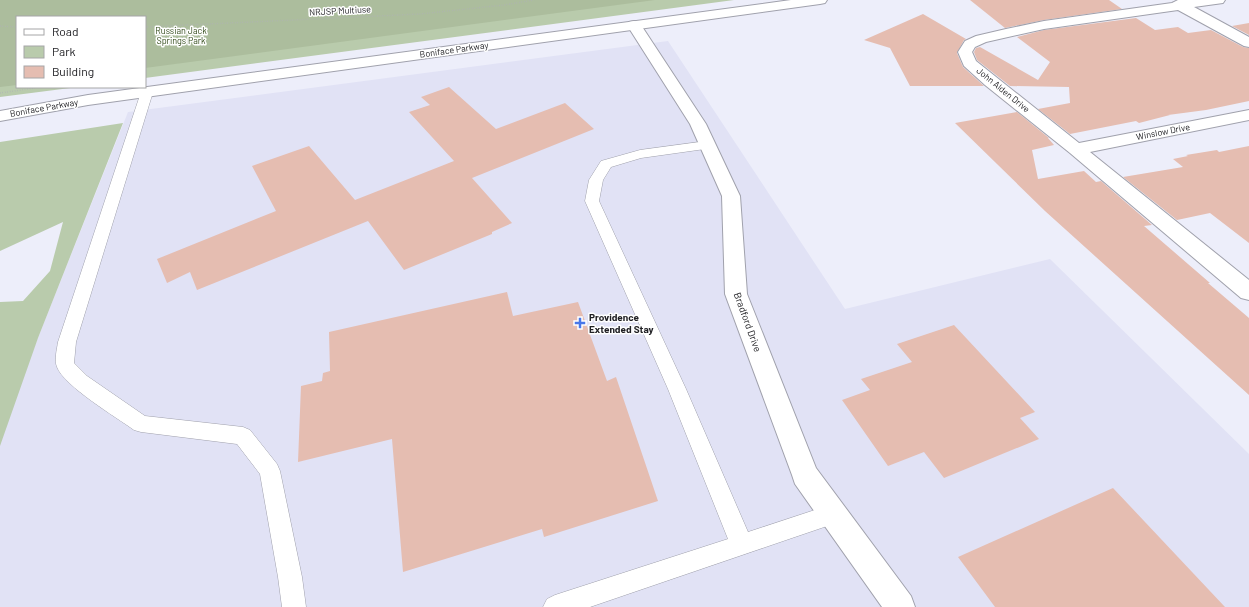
<svg xmlns="http://www.w3.org/2000/svg" width="1249" height="607" viewBox="0 0 1249 607" font-family="Barlow,sans-serif">
	<rect width="100%" height="100%" fill="#edeefa"/>
	<path fill="#e1e2f5" d="M668,41l177,268 205,-50 199,195v153h-1249v-174l128,-321z"/>
	<path fill="#b9cbac" d="M0,0h734l-589,78v-61h-128v70h61l-78,10z
		M123,123l-85,215 -38,108v-144l23,-1 27,-30 13,-49 -63,29v-109z"/>
	<path fill="#acbd9d" d="M0,0h655l-510,68v-51h-128v68l-17,2z"/>
	<path fill="#e5bdb1" d="M970,0h139l13,9 -78,11 -39,8z
		M923,14l43,25 -2,1 -7,13 6,14 21,19h-74l-20,-38 -26,-8z
		M1136,18l19,12 23,-3 10,6 23,-3 32,17 6,1v53l-43,9 -38,5h2l-31,8 -3,-2 -66,13 -32,-25 32,-6 -1,-16 -59,-1 -33,-26 -3,-8 2,-4 4,-1 58,33 12,-18 -33,-25 27,-7z
		M1249,23v12l-17,-9z
		M449,87l47,42 69,-26 29,26 -122,49 40,45 -20,9v2l-88,36 -36,-49 -171,69 -7,-18 -23,11 -10,-24 119,-48 -24,-45 57,-20 46,54 99,-39 -45,-49 21,-7 -9,-8z
		M1017,112l32,26h-1l6,7 -22,5 6,29 46,-8 12,11 5,-1 51,44 -8,1 66,57h-2l41,35v77l-204,-184 -90,-88z
		M1249,146v97l-39,-30 -33,7 -54,-43 60,-10 -10,-8 15,-3 -2,-1 31,-5 2,2z
		M507,292l6,24 65,-14 29,79 9,-4 42,124 -114,36 -2,-8 -139,43 -11,-133 -94,23 3,-76 21,-5 1,-8 7,-2 -1,-39z
		M954,325l81,87 -15,6 19,21 -95,39 -20,-26 -36,14 -46,-66 28,-10 -9,-11 51,-17 -15,-18z
		M1113,488l112,119h-230l-37,-50z"/>
	<g fill="none" stroke-linecap="round" stroke-linejoin="round">
		<defs>
			<path id="service" d="M147,88l4,1 2,3 -77,250 -2,21 13,13 58,40 98,11 7,3 27,34 3,7 22,106 4,30h-24l-4,-30 -18,-103 -23,-30 -96,-12 -7,-2c-18,-13 -70,-44 -77,-63 -3,-7 0,-18 1,-25l83,-250 2,-3z
				M707,141l5,1 2,3 -2,3 -71,10 -30,9 -8,13 -4,21 87,188 62,143 85,-28 8,3 3,7 -3,7 -8,3 -243,83h-47l4,-8 8,-4 173,-56 -60,-150 -83,-188 4,-21 12,-19 39,-11z"/>
			<path id="minor" d="M1178,0h47l-2,3 -29,4 55,30v10l-5,-1 -66,-36 -134,19 -58,13 -11,5 -3,5 4,9 103,82 170,-33v10l-159,32 159,128v20l-8,-2 -171,-145 -85,-68 -21,-19 -6,-14 7,-11 11,-5 30,-7 38,-8 128,-18z
				M634,21l5,1 67,102 34,72 7,98 69,174 95,128 4,11h-33l-87,-123 -3,-9 -67,-181 -3,-98 -32,-72 -63,-99 2,-3z"/>
			<path id="primary" d="M791,0h36l-2,3 -5,1 -732,101 -88,16v-10l88,-16z"/>
		</defs>
		<use href="#service" stroke="#a0a1ac" stroke-width="1"/>
		<use href="#minor" stroke="#a0a1ac" stroke-width="2"/>
		<use href="#primary" stroke="#a0a1ac" stroke-width="2"/>
		<path stroke="#afafb9" stroke-width="1.5" stroke-dasharray="0.5 2" stroke-linecap="butt" d="M0,26l17,1
			M145,27l275,-13 84,-9 30,-5
			M0,93l35,-5"/>
		<use href="#service" fill="#fff" fill-rule="evenodd"/>
		<use href="#minor" fill="#fff" fill-rule="evenodd"/>
		<use href="#primary" fill="#fff" fill-rule="evenodd"/>
	</g>
	<path fill="#4777e9" stroke="#fff" stroke-width="1.5" d="M578 317h4v4h4v4h-4v4h-4v-4h-4v-4h4z"/>
	<g text-anchor="middle" stroke-width="3" stroke-linejoin="round" paint-order="stroke">
		<g font-size="9" fill="#202024" stroke="#fff">
			<text transform="translate(340 11) rotate(-3)" y="3">NRJSP Multiuse</text>
			<text transform="translate(454 50) rotate(-8)" y="3">Boniface Parkway</text>
			<text transform="translate(1003 90) rotate(39)" y="3">John Alden Drive</text>
			<text transform="translate(44 108) rotate(-10)" y="3">Boniface Parkway</text>
			<text transform="translate(1163 132) rotate(-11)" y="3">Winslow Drive</text>
		</g>
		<g font-size="9" fill="#334b1b" stroke="#fff">
			<text x="181" y="34">Russian Jack<tspan x="181" dy="10">Springs Park</tspan></text>
		</g>
		<g font-size="10" font-weight="bold" fill="#202024" stroke="#fff" text-anchor="start">
			<text x="589" y="321">Providence<tspan x="589" dy="12">Extended Stay</tspan></text>
		</g>
		<g font-size="10" fill="#202024" stroke="#fff">
			<text transform="translate(748 322) rotate(70)" y="4">Bradford Drive</text>
		</g>
	</g>
	<rect x="16" y="16" width="130" height="72" fill="#ffffff" stroke="#a6a6a7"/>
	<rect x="24" y="29" width="20" height="6" fill="#ffffff" stroke="#a6a6a7"/>
	<text x="52" y="36" font-size="12" fill="#202024">Road</text>
	<rect x="24" y="46" width="20" height="12" fill="#b9cbac" stroke="#a6a6a7"/>
	<text x="52" y="56" font-size="12" fill="#202024">Park</text>
	<rect x="24" y="66" width="20" height="12" fill="#e5bdb1" stroke="#a6a6a7"/>
	<text x="52" y="76" font-size="12" fill="#202024">Building</text>
</svg>
